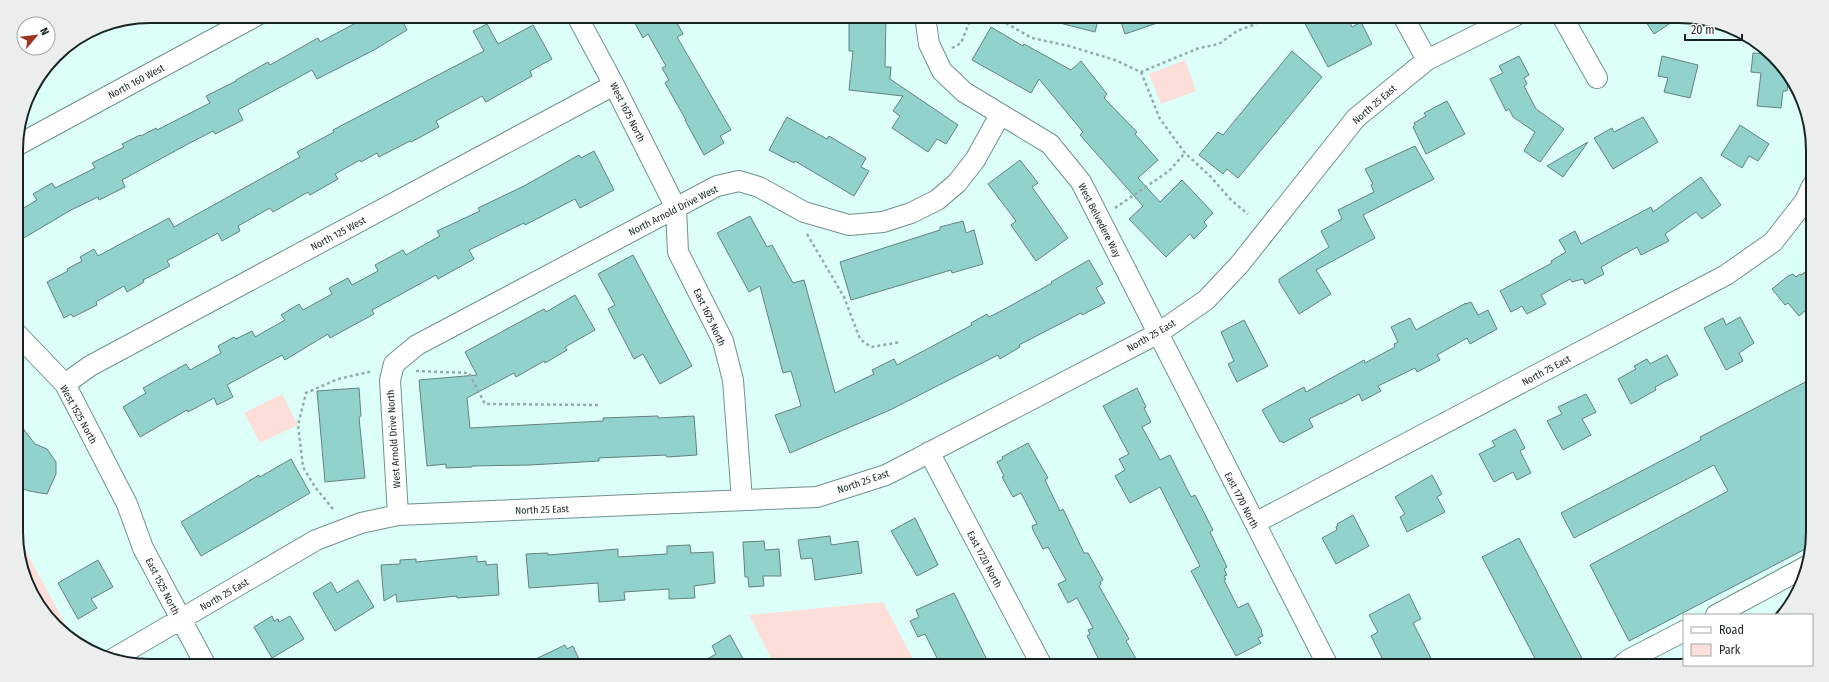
<svg xmlns="http://www.w3.org/2000/svg" width="1829" height="682" viewBox="0 0 1829 682" font-family="'Fira Sans Condensed',sans-serif">
	<rect width="100%" height="100%" fill="#dcfffa"/>
	<path fill="#fcdfd8" d="M1185,60l11,31 -35,13 -12,-30z
		M282,394l16,31 -38,18 -16,-30z
		M18,536l53,99 -22,-15 -30,-62z
		M883,602l34,64h-142l-26,-51z"/>
	<path fill="#91d3cc" stroke="#63827e" d="M369,16h31l7,14 -33,20 -57,29 -5,-9 -74,40 5,10 -28,14 -2,-3 -27,14 -64,35 3,7 -26,13 -1,-3 -27,13 -54,32v-30l20,-12 -4,-6 19,-11 3,5 40,-20 -3,-5 32,-16 -2,-3 18,-9 1,1 15,-8 1,2 53,-27 -4,-7 30,-15v-1l32,-18 2,3 48,-27 2,4z
		M631,16h42l10,18 -6,3 54,93 -11,6 4,7 -20,12 -19,-35h1l-21,-37 4,-3 -7,-12 4,-2 -18,-32 -5,4z
		M849,16h37l-1,51h6l-1,12 68,46 -12,19 -9,-5 -9,13 -36,-24 8,-12 -7,-5 10,-15 -54,-6 4,-39h-4z
		M1053,16h46l-4,16 -43,-11z
		M1119,16h50v3l-44,15z
		M1301,16h46l5,11 9,-5 11,22 -44,23z
		M1642,16h39l-27,18z
		M487,24l11,20 35,-19 19,34 -22,12 2,5 -25,14 -21,12 -4,-6 -46,25 3,6 -28,15 -1,-1 -31,16 -2,-4 -16,9 -1,-2 -25,14 3,5 -28,16 -2,-3 -35,20 -3,-4 -32,18 2,5 -18,10 -4,-8 -51,28 3,5 -27,14 1,2 -17,10 -3,-6 -28,16 1,3 -24,12 -2,-3 -7,4 -17,-36 21,-11 -1,-2 15,-8 -2,-4 14,-8 4,7 71,-38 5,9 126,-70 -3,-5 37,-20 -1,-2 151,-79 -11,-20z
		M991,27l32,19 1,-2 47,26 10,-9 26,33 -3,4 33,34 -2,2 23,26 -20,18 22,24 22,-22 31,33 -9,9 3,4 -13,13 -4,-5 -24,23 -37,-38 14,-13 -63,-71 3,-3 -44,-53 -8,14 -59,-33z
		M1292,51l30,26 -84,101 -11,-9 -4,5 -24,-19 19,-23 5,3z
		M1753,53l15,1 12,8 9,13 -2,16h-4l-2,17 -24,-2 4,-33 -10,-1z
		M1519,56l10,19 -5,3 3,6 -3,2 12,23 28,20 -24,33 -16,-11 11,-19 -22,-15 -4,-8 -3,2 -16,-32 13,-6 -4,-7z
		M1662,56l36,9 -8,33 -26,-6 4,-14 -10,-2z
		M1447,101l18,33 -39,20 -13,-27 2,-2 -1,-2 12,-7 -2,-3z
		M787,117l40,22 2,-3 37,22 -5,9 8,4 -15,25 -59,-35 -1,2 -25,-13z
		M1643,117l15,25 -45,27 -19,-31 18,-10 2,4z
		M1740,125l29,19 -11,17 -9,-5 -7,12 -21,-13z
		M1588,142l-25,35 -16,-11z
		M1415,146l19,33 -71,36 12,23 -59,32 15,24 -32,20 -20,-32v-3l50,-32 -8,-16 21,-12 -4,-9 36,-18 -3,-7 2,-1 -8,-15z
		M594,151l20,39 -34,18 -5,-9 -50,26 -1,-2 -55,27 5,9 -36,20 -2,-4 -64,35 2,4 -44,24 -2,-4 -43,26 -3,-5 -55,30 6,12 -16,8 -3,-7 -26,14 -1,-2 -47,27 -17,-30 23,-14 -3,-5 43,-24 4,6 31,-17 -3,-7 16,-9 2,2 16,-8 3,6 30,-17 -4,-5 18,-11 4,6 29,-16 -3,-6 19,-10 4,7 26,-14 -3,-6 28,-15 3,5 34,-19 -3,-5 43,-20 -2,-3 46,-22 55,-31 2,3z
		M1020,160l18,23 -6,4 36,51 -32,23 -25,-36 5,-4 -28,-37z
		M1701,177l20,28 -19,14 -6,-7 -31,22 4,7 -28,14 -4,-8 -36,20 3,7 -19,10 -2,-5 -11,3 -2,-3 -29,16 5,9 -19,10 -5,-8 -11,6 -11,-21 52,-28 -1,-2 15,-9 -7,-12 16,-9 6,13 70,-37 2,5z
		M750,216l17,31 5,-2 21,38 11,-3 31,113 39,-19 -2,-4 22,-11 3,6 75,-40 -1,-2 16,-9 2,3 12,-6 51,-28 -1,-1 38,-22 14,24 -7,4 9,15 -23,12 -1,-2 -62,32 1,2 -20,12 -2,-4 -108,55 -100,43 -15,-38 26,-9 -10,-35 -8,2 -23,-87 -11,6 -32,-59z
		M963,221l3,12 8,-3 9,34 -31,9 -1,-3 -100,30 -11,-38 100,-32v-3z
		M633,255l59,111 -32,18 -17,-30 -9,5 -26,-50 7,-4 -17,-31z
		M1812,267v38l-13,11 -11,-13 -3,2 -13,-16 16,-13 5,-2 3,3 4,-3 1,1z
		M575,295l20,35 -30,17 2,3 -22,13 -1,-2 -28,16 -2,-4 -47,25 3,30 133,-7v-3l55,-2v2l36,-2 3,39 -30,2 -1,-2 -67,3v3l-69,4 -58,1v1l-26,1v-4l-19,2 -8,-86 58,-5 -12,-23 51,-28 28,-15 2,3z
		M1471,302l7,13 10,-5 9,19 -27,15 -3,-6 -30,17 3,5 -23,12 -2,-4 -37,18 3,5 -19,10 -3,-7 -18,10v-1l-32,16 4,8 -30,16 -1,-2 -2,1 -18,-32 42,-23 2,5 58,-32 1,3 30,-16 -1,-3 4,-2 -7,-15 19,-9 6,12 50,-27v1z
		M1740,317l14,26 -15,10 4,8 -17,9 -22,-42 19,-10 3,7z
		M1244,320l24,46 -31,16 -9,-18 6,-3 -13,-29z
		M1667,355l11,20 -23,12 1,3 -25,14 -13,-25 18,-10 -2,-3 13,-7 3,5z
		M1813,378v154l-2,14 -182,95 -39,-76 138,-74 -14,-26 -140,73 -13,-25 140,-73 -1,-3z
		M359,388l2,28 -2,1 6,61 -40,4 -8,-91z
		M1137,388l9,19 -2,1 7,14 -9,5 18,33 10,-5 21,42 4,-2 18,35 -3,2 17,35 -3,2 3,6 -3,1 2,3 -2,1 14,28 10,-5 14,28 -1,1 2,4 -5,2 3,5 -25,13 -45,-85 9,-5 -40,-79 -30,16 -15,-27 10,-6 -6,-11 10,-5 -26,-48z
		M1586,394l10,18 -14,7 9,16 -28,15 -16,-29 15,-7 -4,-7z
		M18,422l17,22 12,5 9,13v12l-9,20 -18,-3 -11,-4z
		M1515,429l10,19 -5,3 11,22 -14,7 -4,-8 -19,10 -15,-28 16,-8 -3,-5z
		M1028,443l20,35 -3,2 15,31 3,-2 21,44h4l15,27 -3,2 1,2 -2,2 30,53 -3,2 14,25h-38l-15,-30 3,-2 -2,-4 5,-2 -16,-30 -9,5 -10,-19 8,-4 -18,-33 -5,2 -10,-19 -1,-4 5,-2 -16,-31 -8,4 -11,-20 2,-1 -7,-14 6,-3 -1,-2z
		M291,459l19,34 -109,63 -20,-34 78,-47 1,2z
		M1432,475l10,19 -5,3 8,15 -38,20 -7,-15 5,-3 -10,-17z
		M1353,515l16,31 -33,18 -14,-26 15,-8 -1,-3 2,-1 -1,-2z
		M915,518l23,47 -21,11 -26,-45z
		M830,536l1,9 27,-4 4,32 -47,7 -3,-22 -11,1 -3,-19z
		M1519,538l67,128h-47l-57,-109z
		M764,541l1,9 14,-1 2,27h-18l1,10 -15,1 -1,-10h-3l-2,-35z
		M690,545l1,8 22,-1 2,31 -21,3 1,12 -26,1v-10l-45,3 1,8 -26,2 -1,-19 -69,5 -3,-34 22,-1v2l70,-6v8l49,-3v-8z
		M477,556v6l9,-1v4l11,-1 2,31 -42,3v-2l-60,6 -1,-8 -12,7 -3,-36 19,-1v-4l16,-1v3z
		M98,560l15,27 -22,12 6,9 -19,11 -20,-36z
		M358,580l16,27 -39,24 -22,-38 18,-11 6,11z
		M954,593l36,73h-49l-16,-32 -7,3 -8,-16 9,-4 -3,-7z
		M1409,594l12,25 -8,4 22,43h-49l-15,-30 7,-4 -9,-17z
		M272,616l2,5 4,-2 1,3 11,-6 14,23 -32,19 -18,-31z
		M730,635l17,31h-52l21,-12 -4,-8z
		M565,645l2,4 6,-3 9,20h-61z"/>
	<g fill="none" stroke-linecap="round" stroke-linejoin="round">
		<defs>
			<path id="minor" d="M577,16l37,69 62,123 2,44 45,89 10,39 9,120
				M925,16l4,28 13,27 22,21 86,52 31,38 247,484
				M1403,16l24,44
				M1562,16l35,62
				M16,146l240,-130
				M17,334l48,50 62,120 16,44 63,118
				M65,384l25,-18 524,-281
				M929,452l113,214
				M398,515l-8,-135 4,-16 23,-19 300,-159 22,-5 20,6 45,25 45,13 34,-3 28,-9 26,-13 20,-17 18,-23 25,-45
				M1255,523l471,-248 47,-33 32,-41 7,-15
				M1716,615l91,-49
				M111,660l205,-120 45,-17 37,-8 419,-18 69,-22 271,-141 49,-34 33,-35 117,-147 71,-58 88,-44
				M1621,666l7,-6 56,-29"/>
		</defs>
		<use href="#minor" stroke="#71918d" stroke-width="22"/>
		<path stroke="#92ada9" stroke-width="2.5" stroke-dasharray="3 3" stroke-linecap="butt" d="M960,16l10,5 12,-2 20,2 30,17 37,8 46,14 26,12 58,-24 20,-4 18,-13 16,-6 16,-9
			M952,48l9,-5 9,-22
			M1141,72l19,47 25,34 25,23 21,24 17,14
			M1115,208l54,-37 16,-18
			M807,234l37,63 16,42 11,8 30,-5
			M416,371l53,2 16,31 113,1
			M333,509l-18,-22 -12,-20 -5,-42 8,-32 32,-14 35,-8"/>
		<use href="#minor" stroke="#fff" stroke-width="20"/>
	</g>
	<g text-anchor="middle" stroke-width="3" stroke-linejoin="round" paint-order="stroke">
		<g font-size="10" fill="#172423" stroke="#fff">
			<text transform="translate(136 81) rotate(-28)" y="4">North 160 West</text>
			<text transform="translate(1374 104) rotate(-41)" y="4">North 25 East</text>
			<text transform="translate(628 112) rotate(63)" y="4">West 1675 North</text>
			<text transform="translate(673 210) rotate(-27)" y="4">North Arnold Drive West</text>
			<text transform="translate(1100 220) rotate(63)" y="4">West Belvedere Way</text>
			<text transform="translate(338 233) rotate(-28)" y="4">North 125 West</text>
			<text transform="translate(710 317) rotate(65)" y="4">East 1675 North</text>
			<text transform="translate(1151 335) rotate(-30)" y="4">North 25 East</text>
			<text transform="translate(1546 370) rotate(-28)" y="4">North 75 East</text>
			<text transform="translate(79 414) rotate(61)" y="4">West 1525 North</text>
			<text transform="translate(393 439) rotate(-94)" y="4">West Arnold Drive North</text>
			<text transform="translate(863 481) rotate(-19)" y="4">North 25 East</text>
			<text transform="translate(1242 500) rotate(63)" y="4">East 1770 North</text>
			<text transform="translate(542 509) rotate(-2)" y="4">North 25 East</text>
			<text transform="translate(985 559) rotate(62)" y="4">East 1720 North</text>
			<text transform="translate(163 586) rotate(63)" y="4">East 1525 North</text>
			<text transform="translate(224 594) rotate(-30)" y="4">North 25 East</text>
		</g>
	</g>
	<path d="M0 0H1829V682H0ZM150 23H1679A127 127 0 0 1 1806 150V532A127 127 0 0 1 1679 659H150A127 127 0 0 1 23 532V150A127 127 0 0 1 150 23Z" fill="#eceded" fill-rule="evenodd"/>
	<path fill="none" stroke="#172423" stroke-width="2" d="M150 23H1679A127 127 0 0 1 1806 150V532A127 127 0 0 1 1679 659H150A127 127 0 0 1 23 532V150A127 127 0 0 1 150 23Z"/>
	<rect x="1683" y="614" width="130" height="52" fill="#ffffff" stroke="#a2a7a7"/>
	<rect x="1691" y="627" width="20" height="6" fill="#ffffff" stroke="#a2a7a7"/>
	<text x="1719" y="634" font-size="12" fill="#172423">Road</text>
	<rect x="1691" y="644" width="20" height="12" fill="#fcdfd8" stroke="#a2a7a7"/>
	<text x="1719" y="654" font-size="12" fill="#172423">Park</text>
	<g transform="translate(36 36) rotate(62)"><circle r="19" fill="#ffffff" stroke="#a2a7a7"/>
	<path d="M0-3L7 15L0 10L-7 15Z" fill="#9e351e"/>
	<text y="-6" font-size="11" font-weight="bold" text-anchor="middle" fill="#172423">N</text>
	</g>
	<path d="M1685 34v6h57v-6" fill="none" stroke="#172423" stroke-width="2"/>
	<text x="1691" y="34" font-size="12" fill="#172423" stroke="#ffffff" stroke-width="3" paint-order="stroke">20 m</text>
</svg>
